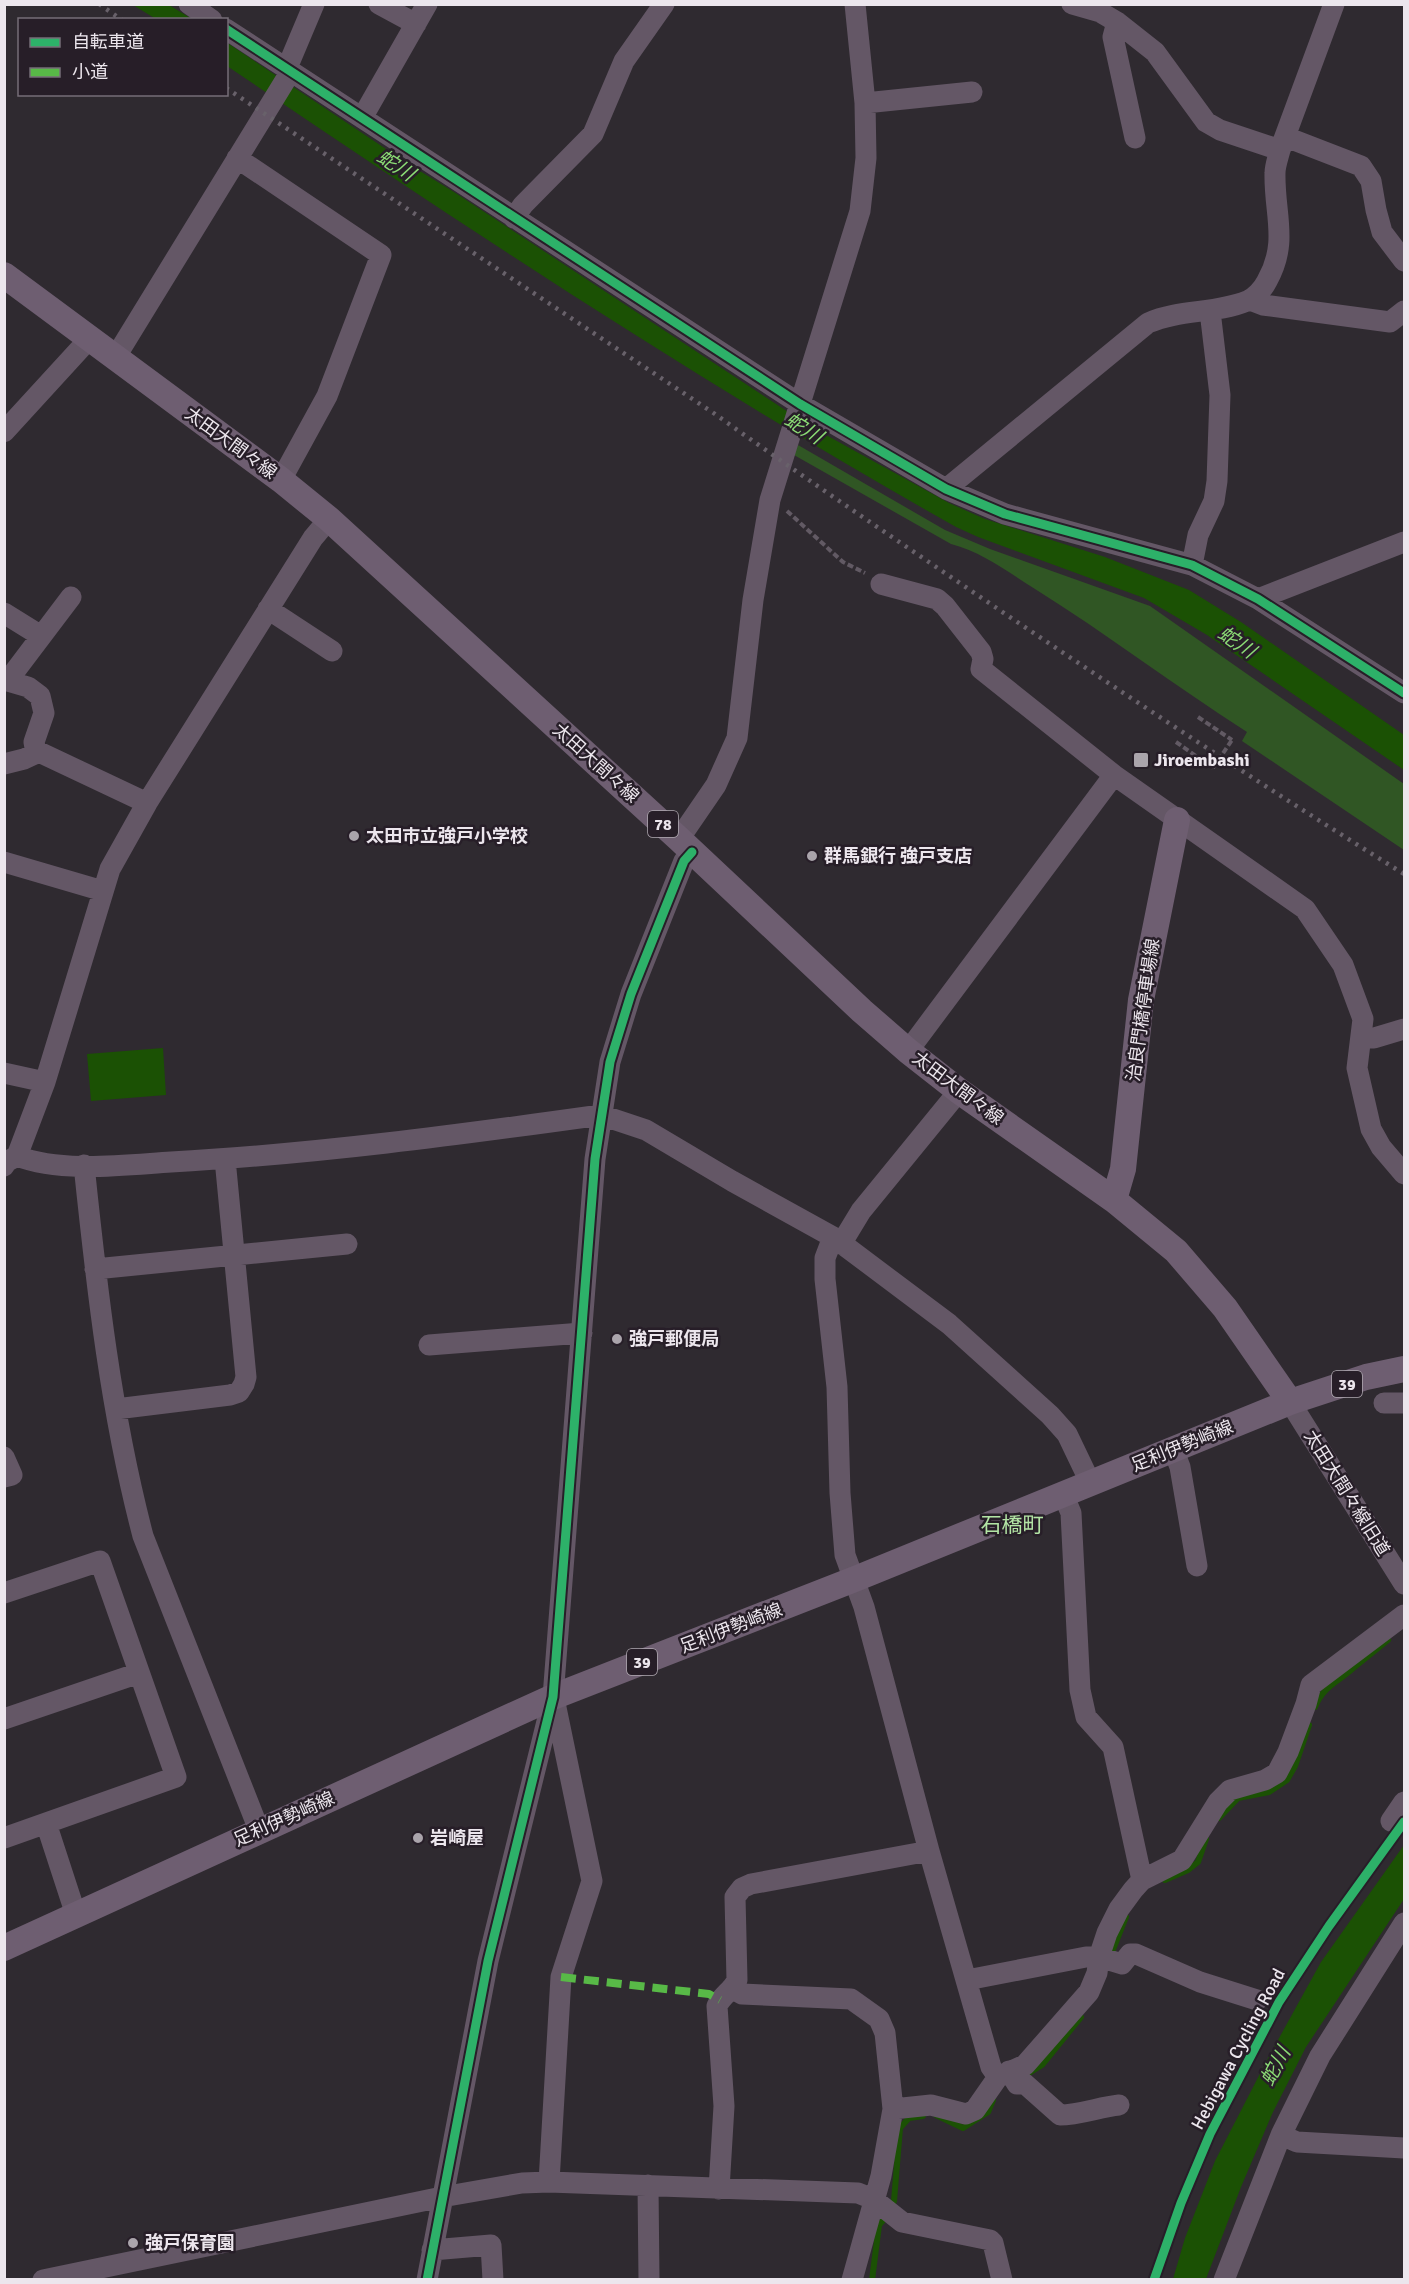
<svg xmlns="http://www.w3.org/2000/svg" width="1409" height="2284" viewBox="0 0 1409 2284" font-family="Signika,'Noto Sans JP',sans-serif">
	<rect width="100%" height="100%" fill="#2f2a30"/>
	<path fill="#305624" d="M798,445l147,85 45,19 160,57 254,178v66l-162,-109 5,-9c-72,-46 -140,-98 -212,-143 -27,-17 -53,-37 -84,-45l-157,-89z"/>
	<path fill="#1b5104" d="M133,5h36l23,14h-36z
		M226,42l181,121 47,29 354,233 141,78 36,16 120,38 84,33 52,32 163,113v35l-197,-135 -63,-37 -166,-61 -22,-10c-251,-141 -491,-300 -729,-461z
		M163,1048l3,47 -75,6 -4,-47z
		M1404,1845v54l-98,148 -33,65 -32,75 -35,92h-33l12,-41 30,-77 53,-103 53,-96z"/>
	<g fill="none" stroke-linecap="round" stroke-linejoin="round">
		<path stroke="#1b5104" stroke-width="6" d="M1315,1707c7,-19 21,-24 36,-37 12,-10 25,-20 37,-30
			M1219,1818l19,-20 31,-6 18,-12 8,-14 14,-41
			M1165,1880l23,-10 10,-8 8,-23
			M1110,1957l16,-40
			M1029,2073l13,-8 39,-48
			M936,2115l27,13 25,-16 5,-12
			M872,2280l7,-55 6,-7 9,-17 6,-73 9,-10 14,-2"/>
		<path stroke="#625a64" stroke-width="4" stroke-dasharray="6 3" stroke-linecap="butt" d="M787,511l56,51 22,11
			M1198,717l34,23
			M1176,742l37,26"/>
		<path stroke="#645766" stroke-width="21" d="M189,4l23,16
			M379,4l37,20
			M1072,4l28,8 17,10 38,30 51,70 14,8 60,20
			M1117,22l-4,15 22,101
			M226,29l574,375 146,85 59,25 187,51 66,34 146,94
			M287,68l27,-64
			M865,103l107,-11
			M362,118l65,-114
			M1286,137l75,29 10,15 5,29 6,22 22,29
			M237,158l144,97 -54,141 -46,84
			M514,218l9,-13 70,-71 31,-73 40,-57
			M1250,300l13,5 127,17 14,-11
			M115,358l176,-287
			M4,432l86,-94
			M946,489l202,-166c32,-14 67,-9 99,-22 8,-3 16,-12 20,-20 22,-39 7,-67 8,-108 0,-7 3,-15 5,-23l54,-146
			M1192,565l6,-30 16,-34 3,-20 3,-86 -10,-84
			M881,584l56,15 8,7 36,46 2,7 -2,10 133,106 191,134 38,56 20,54 -6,49 14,61 10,18 23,27
			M1258,599l146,-57
			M268,609l64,42
			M4,613l37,23
			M4,680l24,7 12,9 4,17 -10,29 2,11
			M9,681l3,-6 59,-78
			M4,764l20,-5 15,-7 108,51
			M679,839l37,-54 21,-47 16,-138 17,-100 90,-289 6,-53 -1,-55 -10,-99
			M4,862l99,29
			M1362,1038h12l30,-9
			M908,1051l206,-276
			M4,1073l41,9
			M17,1156c44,17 107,9 154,6 144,-8 287,-27 430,-47l45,15 86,51 101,56 116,87 101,91 17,19 23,48
			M84,1165c13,125 27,249 59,371l116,294
			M4,1166l2,-4 11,-6 28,-74 65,-213 37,-66 166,-265 16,-19
			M833,1237l-8,21v21l12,108 3,106 5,62 19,52 65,244 62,216 7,10
			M841,1244l20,-33 98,-120
			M95,1269l252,-25
			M429,1345l153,-12
			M1290,1402l114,182
			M1384,1403h20
			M116,1409l114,-14 9,-3 5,-8 2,-7 -21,-218
			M1173,1449l7,18 17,99
			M4,1457l8,18 -8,2
			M1063,1494l8,19 9,177 6,27 27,30 29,133
			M4,1593l96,-32 76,216 -172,61
			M4,1719l135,-46
			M1391,1821l13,-19
			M46,1823l30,92
			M967,1980l119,-23h13l23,7 8,-10h6l64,28 57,18
			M733,1989l9,5 109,5 28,20 6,14 8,76 -12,67 -29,104
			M1009,2071l8,13 7,-1 36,32c19,0 40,-8 59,-10
			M893,2109l38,-4 35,9 9,-4 23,-33 27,-12 64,-73 8,-19 2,-16 8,-24 12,-24 14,-19 9,-10 40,-20 36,-58 12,-12 35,-10 12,-7 11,-21 18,-48 5,-19 93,-70
			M1281,2135l16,7 107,6
			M549,2182l12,-205 31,-96 -37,-178
			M648,2185l1,95
			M719,2189l5,-83 -7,-100c5,-11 15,-15 20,-26l-2,-83 7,-9 9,-4 178,-33
			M432,2250l59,-5 2,35
			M43,2280l399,-83 80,-14 27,-1 309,11 15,6 29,23 88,18 3,3 9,37
			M427,2280l61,-319 65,-264 42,-538 15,-97 21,-68 53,-133 8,-9
			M1224,2280l57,-145 39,-79 84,-133"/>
		<path stroke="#6e5e71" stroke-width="26" d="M4,275l277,205 48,39 350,320 183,172 46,40 51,40 155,109 62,51 49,57 65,94
			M1114,1200l9,-31 18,-169 36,-180
			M4,1948l549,-251 302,-118 435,-177 76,-25 38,-8"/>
		<path stroke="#68616a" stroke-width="4.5" stroke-dasharray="3 6" stroke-linecap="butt" d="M99,4l23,16
			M226,88l489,326c92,66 186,129 280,193 135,91 271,181 409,267"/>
		<path stroke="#625a64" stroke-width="4" stroke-dasharray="6 3" stroke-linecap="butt" d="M1213,768l19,-28"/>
		<path stroke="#58b947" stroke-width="8" stroke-dasharray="15 8" stroke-linecap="butt" d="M561,1977l148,17 11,6"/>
		<defs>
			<path id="cycleway" d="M226,29l574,375 146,85 59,25 187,51 66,34 146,94
				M427,2280l61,-319 65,-264 42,-538 15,-97 21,-68 53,-133 8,-9
				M1154,2280l27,-77 29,-69 69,-132 50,-76 75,-104"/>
		</defs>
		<use href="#cycleway" stroke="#271e28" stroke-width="13"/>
		<use href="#cycleway" stroke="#2db169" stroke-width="9"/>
	</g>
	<g fill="#aaa4ab" stroke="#271e28" stroke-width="2">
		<rect x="1133" y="752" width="16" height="16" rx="3"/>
		<circle cx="354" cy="836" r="6"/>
		<circle cx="812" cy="856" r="6"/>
		<circle cx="617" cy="1339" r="6"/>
		<circle cx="418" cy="1838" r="6"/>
		<circle cx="133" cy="2243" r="6"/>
	</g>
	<g text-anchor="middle" stroke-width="5" stroke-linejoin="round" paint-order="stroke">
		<g fill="#271e28" stroke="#b1aab2" stroke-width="1.5">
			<rect x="648" y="811" width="30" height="26" rx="4.5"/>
			<rect x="1332" y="1371" width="30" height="26" rx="4.5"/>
			<rect x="627" y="1649" width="30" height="26" rx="4.5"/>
		</g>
		<g font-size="16" font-weight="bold" fill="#ece6ed">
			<text x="663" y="830">78</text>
			<text x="1347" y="1390">39</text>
			<text x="642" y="1668">39</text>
		</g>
		<g font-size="18" fill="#ece6ed" stroke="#271e28">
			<text transform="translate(231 443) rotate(36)" y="6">太田大間々線</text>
			<text transform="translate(596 763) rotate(42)" y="6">太田大間々線</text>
			<text transform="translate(1143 1010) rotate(-82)" y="6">治良門橋停車場線</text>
			<text transform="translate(958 1088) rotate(37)" y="6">太田大間々線</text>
			<text transform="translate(1182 1446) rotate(-22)" y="6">足利伊勢崎線</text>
			<text transform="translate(1347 1493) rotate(58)" y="6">太田大間々線旧道</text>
			<text transform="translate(731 1628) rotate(-21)" y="6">足利伊勢崎線</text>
			<text transform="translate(284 1819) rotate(-24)" y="6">足利伊勢崎線</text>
			<text transform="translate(1238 2049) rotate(-62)" y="6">Hebigawa Cycling Road</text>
		</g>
		<g font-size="18" font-weight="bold" fill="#ece6ed" stroke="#271e28" text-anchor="start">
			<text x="1154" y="766">Jiroembashi</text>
			<text x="366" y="842">太田市立強戸小学校</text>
			<text x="824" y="862">群馬銀行 強戸支店</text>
			<text x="629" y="1345">強戸郵便局</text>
			<text x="430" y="1844">岩崎屋</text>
			<text x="145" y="2249">強戸保育園</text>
		</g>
		<g font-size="20" font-style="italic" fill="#8bdb75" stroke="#271e28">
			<text transform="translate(396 165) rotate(33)" y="7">蛇川</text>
			<text transform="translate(804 428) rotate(32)" y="7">蛇川</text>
			<text transform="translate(1237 642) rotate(34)" y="7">蛇川</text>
			<text transform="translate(1275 2066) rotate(-62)" y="7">蛇川</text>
		</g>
		<g font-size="21" fill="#b3e5a5" stroke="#271e28">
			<text x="1012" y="1532">石橋町</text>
		</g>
	</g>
	<rect width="1409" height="2284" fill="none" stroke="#ece6ed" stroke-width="12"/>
	<rect x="18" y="18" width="210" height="78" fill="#271e28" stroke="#766e77" stroke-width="1.5"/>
	<rect x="30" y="38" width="30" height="9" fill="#2db169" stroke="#766e77" stroke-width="1.5"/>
	<text x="72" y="48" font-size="18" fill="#ece6ed">自転車道</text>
	<rect x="30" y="68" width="30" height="9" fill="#58b947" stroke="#766e77" stroke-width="1.5"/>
	<text x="72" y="78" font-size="18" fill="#ece6ed">小道</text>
</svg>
